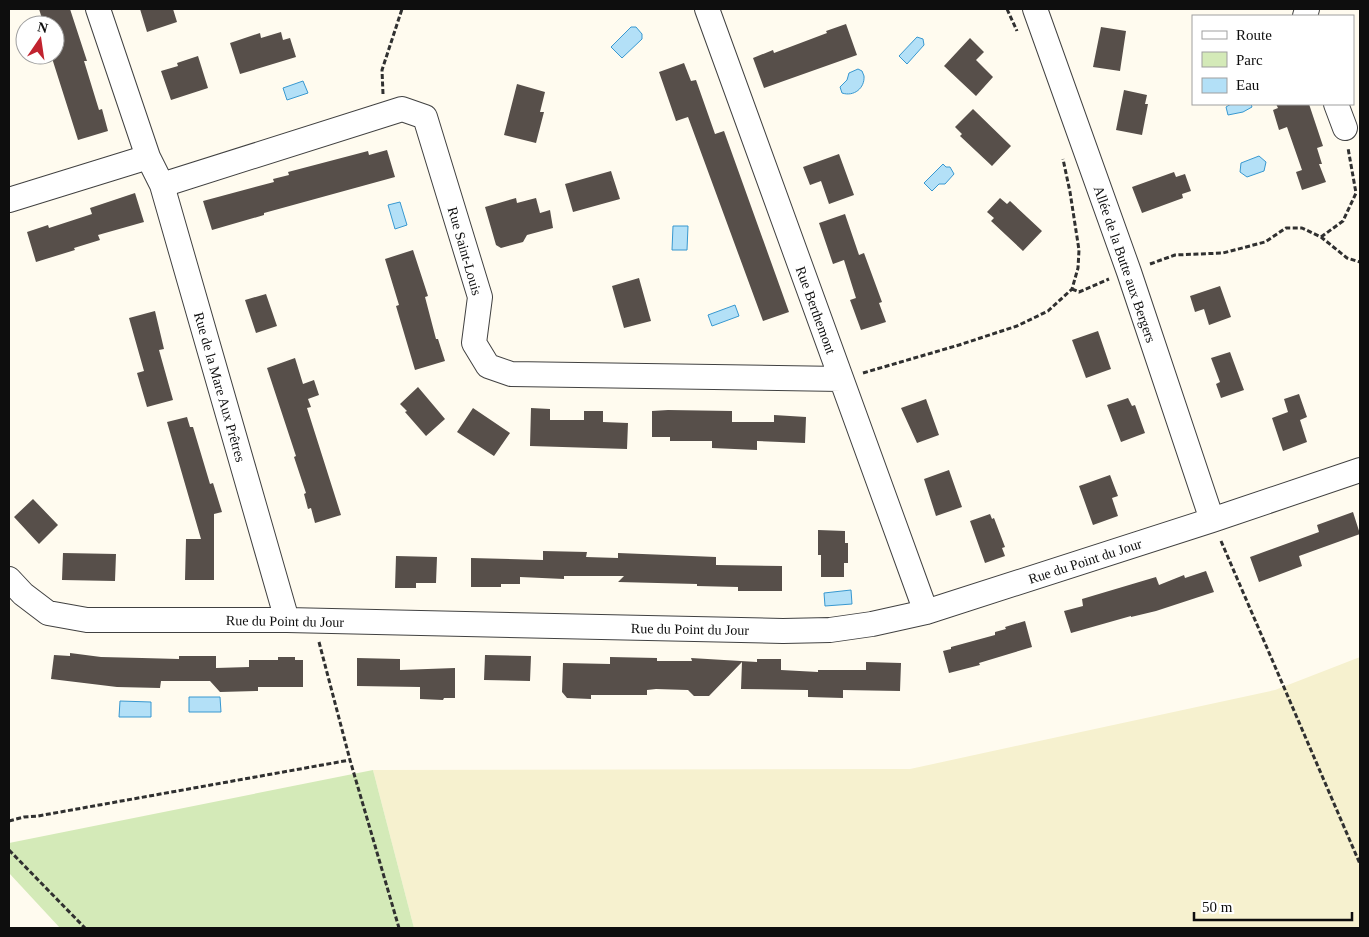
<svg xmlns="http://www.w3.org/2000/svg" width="1369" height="937" viewBox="0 0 1369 937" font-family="Georgia,serif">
	<rect width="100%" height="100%" fill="#fffbef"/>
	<path fill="#f6f1cf" d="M1360,657v271h-946l-41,-158 537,-1 365,-79z"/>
	<path fill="#d4eab8" d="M373,770l41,158h-354l-51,-55v-30z"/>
	<path fill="#b3e0f7" stroke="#3898d0" d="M631,27h5l6,7v5l-20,19 -11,-11z
		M917,37l6,2 1,6 -17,19 -8,-8z
		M858,69l4,2 2,5c1,12 -10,21 -22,17l-2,-6 7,-7 2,-7z
		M303,81l5,12 -21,7 -4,-12z
		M1231,104h20l1,3 -9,5 -15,3 -2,-8z
		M1259,156l7,6 -2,9 -17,6 -7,-5 1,-9z
		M943,164l3,3h4l4,7 -9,10h-6l-7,7 -8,-8z
		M400,202l7,23 -12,4 -7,-24z
		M673,226h15l-1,24h-15z
		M735,305l4,11 -27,10 -4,-11z
		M851,590l1,14 -27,2 -1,-13z
		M189,697h31l1,15h-32z
		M120,701l31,1v15h-32z"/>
	<path fill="#574f4a" d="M39,9h31l17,52h-3l15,49 3,-1 6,22 -30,9 -27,-85h4v-30h-11z
		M140,9h33l4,13 -30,10z
		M846,24l11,31 -93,33 -11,-30 20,-8 1,3 53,-20 -1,-2z
		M1101,27l25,4 -6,40 -27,-4z
		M281,32l2,8 7,-2 6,19 -56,17 -10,-31 30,-10 1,5z
		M970,38l14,14 -8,8 17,17 -17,19 -32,-30z
		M198,56l10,32 -37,12 -10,-29 17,-5 -1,-3z
		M684,63l7,18 5,-1 19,54 9,-3 65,181 -26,9 -75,-204 -12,4 -17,-49z
		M517,84l28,8 -5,20h4l-8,31 -32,-8z
		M1124,90l23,5 -2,9h3l-6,31 -26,-5z
		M1276,104h33l14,42 -6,2 5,16h-3l7,18 -24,8 -6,-18 6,-2 -15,-43 -8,3 -6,-20 5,-2z
		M973,109l38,37 -19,20 -32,-30 2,-2 -7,-7z
		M387,150l8,27 -131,36v2l-52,15 -9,-29 71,-19 -1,-3 16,-4 -1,-3 80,-21 1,4z
		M839,154l15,41 -25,9 -8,-23 -11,4 -7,-18z
		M611,171l9,28 -47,13 -8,-28z
		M1174,172l2,5 9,-3 6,17 -9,3 1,4 -41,15 -10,-26z
		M135,193l9,29 -46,13 2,5 -26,8 1,2 -39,12 -9,-30 21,-7 1,3 43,-14 -2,-6z
		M516,198l1,5 19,-5 4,15 10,-3 3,18 -26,7 -4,7 -22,6 -5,-3 -11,-38z
		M1000,198l7,6 3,-3 32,30 -19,20 -32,-30 3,-3 -7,-6z
		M845,214l14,41 5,-2 18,49 -3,1 7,19 -25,8 -11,-30 6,-2 -12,-38 -11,4 -14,-41z
		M413,250l15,46 -3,1 11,42h2l7,22 -30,9 -19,-64 3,-1 -14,-46z
		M639,278l12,43 -27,7 -12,-42z
		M1220,286l11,31 -22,8 -5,-16 -9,3 -5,-16z
		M266,294l11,32 -21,7 -11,-33z
		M155,311l9,38 -5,1 14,50 -26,7 -10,-34 7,-2 -15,-53z
		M1098,331l13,38 -25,9 -14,-38z
		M1230,352l14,38 -23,8 -5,-14 4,-2 -9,-24z
		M295,358l8,26 11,-4 5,15 -11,4 3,8 -4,1 34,107 -26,8 -4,-15 -3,1 -4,-15 2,-1 -12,-36 2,-1 -29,-88z
		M418,387l27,32 -19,17 -21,-24 2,-1 -7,-7z
		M1299,394l8,23 -7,3 7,22 -24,9 -11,-33 16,-6 -4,-13z
		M1128,398l4,8 3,-1 10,28 -24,9 -14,-37z
		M926,399l13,36 -22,8 -16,-35z
		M473,408l37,25 -16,23 -37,-24z
		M531,408l19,1v11h34v-9h19v11l25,1 -1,26 -97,-3z
		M668,410l64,1v11h42v-7l32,2 -1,26 -48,-2v9l-45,-2v-7h-42v-4h-18v-26z
		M187,417l3,10h3l17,57 3,-1 9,29 -8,2v66h-29l1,-41h15l-34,-117z
		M949,470l13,37 -26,9 -12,-37z
		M1110,475l8,21 -6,2 6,18 -25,9 -14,-39z
		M33,499l25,26 -19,19 -25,-27z
		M1353,512l7,22 -61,22 3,10 -43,16 -9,-25 69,-25 -2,-7z
		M990,514l2,5 2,-1 11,29 -3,1 3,8 -20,7 -15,-42z
		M818,530l27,1v12h3v20h-4v14h-23v-22h-3z
		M543,551l44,1 -1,5 32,1v-5l98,4v8l66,1v25h-44v-4l-41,-1v-2l-79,-2 6,-6h-60v3l-44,-2v7h-19v3h-30v-29l72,2z
		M63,553l53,1 -1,27 -53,-1z
		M396,556l41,1 -1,26h-20v5h-21z
		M1206,571l8,21 -58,19 -25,6v-1l-60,17 -7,-22 19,-5 -1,-7 74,-22 3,8 25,-10 1,3z
		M1025,621l7,26 -53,16 1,2 -31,8 -6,-22 8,-2v-2l44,-12v-3l11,-3 -1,-2z
		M70,653l31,4 41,1 37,1v-3h37v12l33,-1v-7h29v-3h17v3h8v27h-45v4l-38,1 -10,-11h-49l-1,7 -43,-1 -66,-8 3,-24 16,1z
		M485,655l46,1 -1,25 -46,-1z
		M610,657l47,1v3h35l-1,-3 66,4v-3h24v11l37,2v-2h48v-8l35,1 -1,28 -57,-1v8l-35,-1v-7l-67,-1 1,-27 -33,34h-15l-6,-6 -32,-1 -9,1v5h-56v4l-24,-1 -5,-6 1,-29 47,1z
		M357,658l43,1v11l55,-2v30h-11l-1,2 -23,-1v-12l-63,-1z"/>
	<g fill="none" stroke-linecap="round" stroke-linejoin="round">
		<defs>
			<path id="minor" d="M98,9l50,148 14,28 125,435
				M707,9l219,603
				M1035,9l94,263 83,248
				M1305,16l2,-7
				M1336,104l9,24
				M162,185l240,-76 23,8 55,180 -6,46 14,23 23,8 330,5
				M9,200l139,-43
				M9,579l14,15 25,19 39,7h200l496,11 47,-1 42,-6 54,-12 286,-92 148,-50"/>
		</defs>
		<use href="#minor" stroke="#414141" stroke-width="26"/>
		<path stroke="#303030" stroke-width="3" stroke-dasharray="5 2.5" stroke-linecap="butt" d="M1007,9l10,22
			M383,94l-1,-24 20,-61
			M1321,237l22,-16 13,-28 -8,-45
			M1150,264l25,-9 48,-2 42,-11 21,-14h16l19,9 26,21 13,4
			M1072,289l7,3 30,-13
			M863,373l96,-28 58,-19 31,-15 24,-22 6,-21 1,-18 -9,-58 -7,-33
			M1221,541l139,323
			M319,642l31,118 49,168
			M9,821l15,-4 14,-1 312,-56
			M9,850l76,78"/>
		<use href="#minor" stroke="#fff" stroke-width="24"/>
	</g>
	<g text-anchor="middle" stroke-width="5" stroke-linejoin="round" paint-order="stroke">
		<g font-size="14" fill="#0e0e0e" stroke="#fff">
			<text transform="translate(465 251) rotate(74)" y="5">Rue Saint-Louis</text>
			<text transform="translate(1125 264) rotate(71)" y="5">Allée de la Butte aux Bergers</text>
			<text transform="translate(816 310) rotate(70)" y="5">Rue Berthemont</text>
			<text transform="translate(220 387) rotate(74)" y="5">Rue de la Mare Aux Prêtres</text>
			<text transform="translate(1085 561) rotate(-18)" y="5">Rue du Point du Jour</text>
			<text transform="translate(285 621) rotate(1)" y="5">Rue du Point du Jour</text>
			<text transform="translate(690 629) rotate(1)" y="5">Rue du Point du Jour</text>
		</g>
	</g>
	<rect width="1369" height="937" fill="none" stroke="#0e0e0e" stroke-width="20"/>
	<rect x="1192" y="15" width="162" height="90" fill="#ffffff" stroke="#9f9f9f"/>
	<rect x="1202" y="31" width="25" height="8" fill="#ffffff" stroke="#9f9f9f"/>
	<text x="1236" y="40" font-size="15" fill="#0e0e0e">Route</text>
	<rect x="1202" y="52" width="25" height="15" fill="#d4eab8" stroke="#9f9f9f"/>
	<text x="1236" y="65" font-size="15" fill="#0e0e0e">Parc</text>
	<rect x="1202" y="78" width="25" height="15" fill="#b3e0f7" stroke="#9f9f9f"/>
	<text x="1236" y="90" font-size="15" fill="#0e0e0e">Eau</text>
	<g transform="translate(40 40) rotate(13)"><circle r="24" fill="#ffffff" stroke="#9f9f9f"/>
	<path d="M0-4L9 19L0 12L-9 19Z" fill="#c1232f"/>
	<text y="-8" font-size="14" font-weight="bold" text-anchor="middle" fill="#0e0e0e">N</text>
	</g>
	<path d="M1194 912v8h158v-8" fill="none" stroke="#0e0e0e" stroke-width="2.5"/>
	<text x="1202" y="912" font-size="15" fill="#0e0e0e" stroke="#ffffff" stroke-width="4" paint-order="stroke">50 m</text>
</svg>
